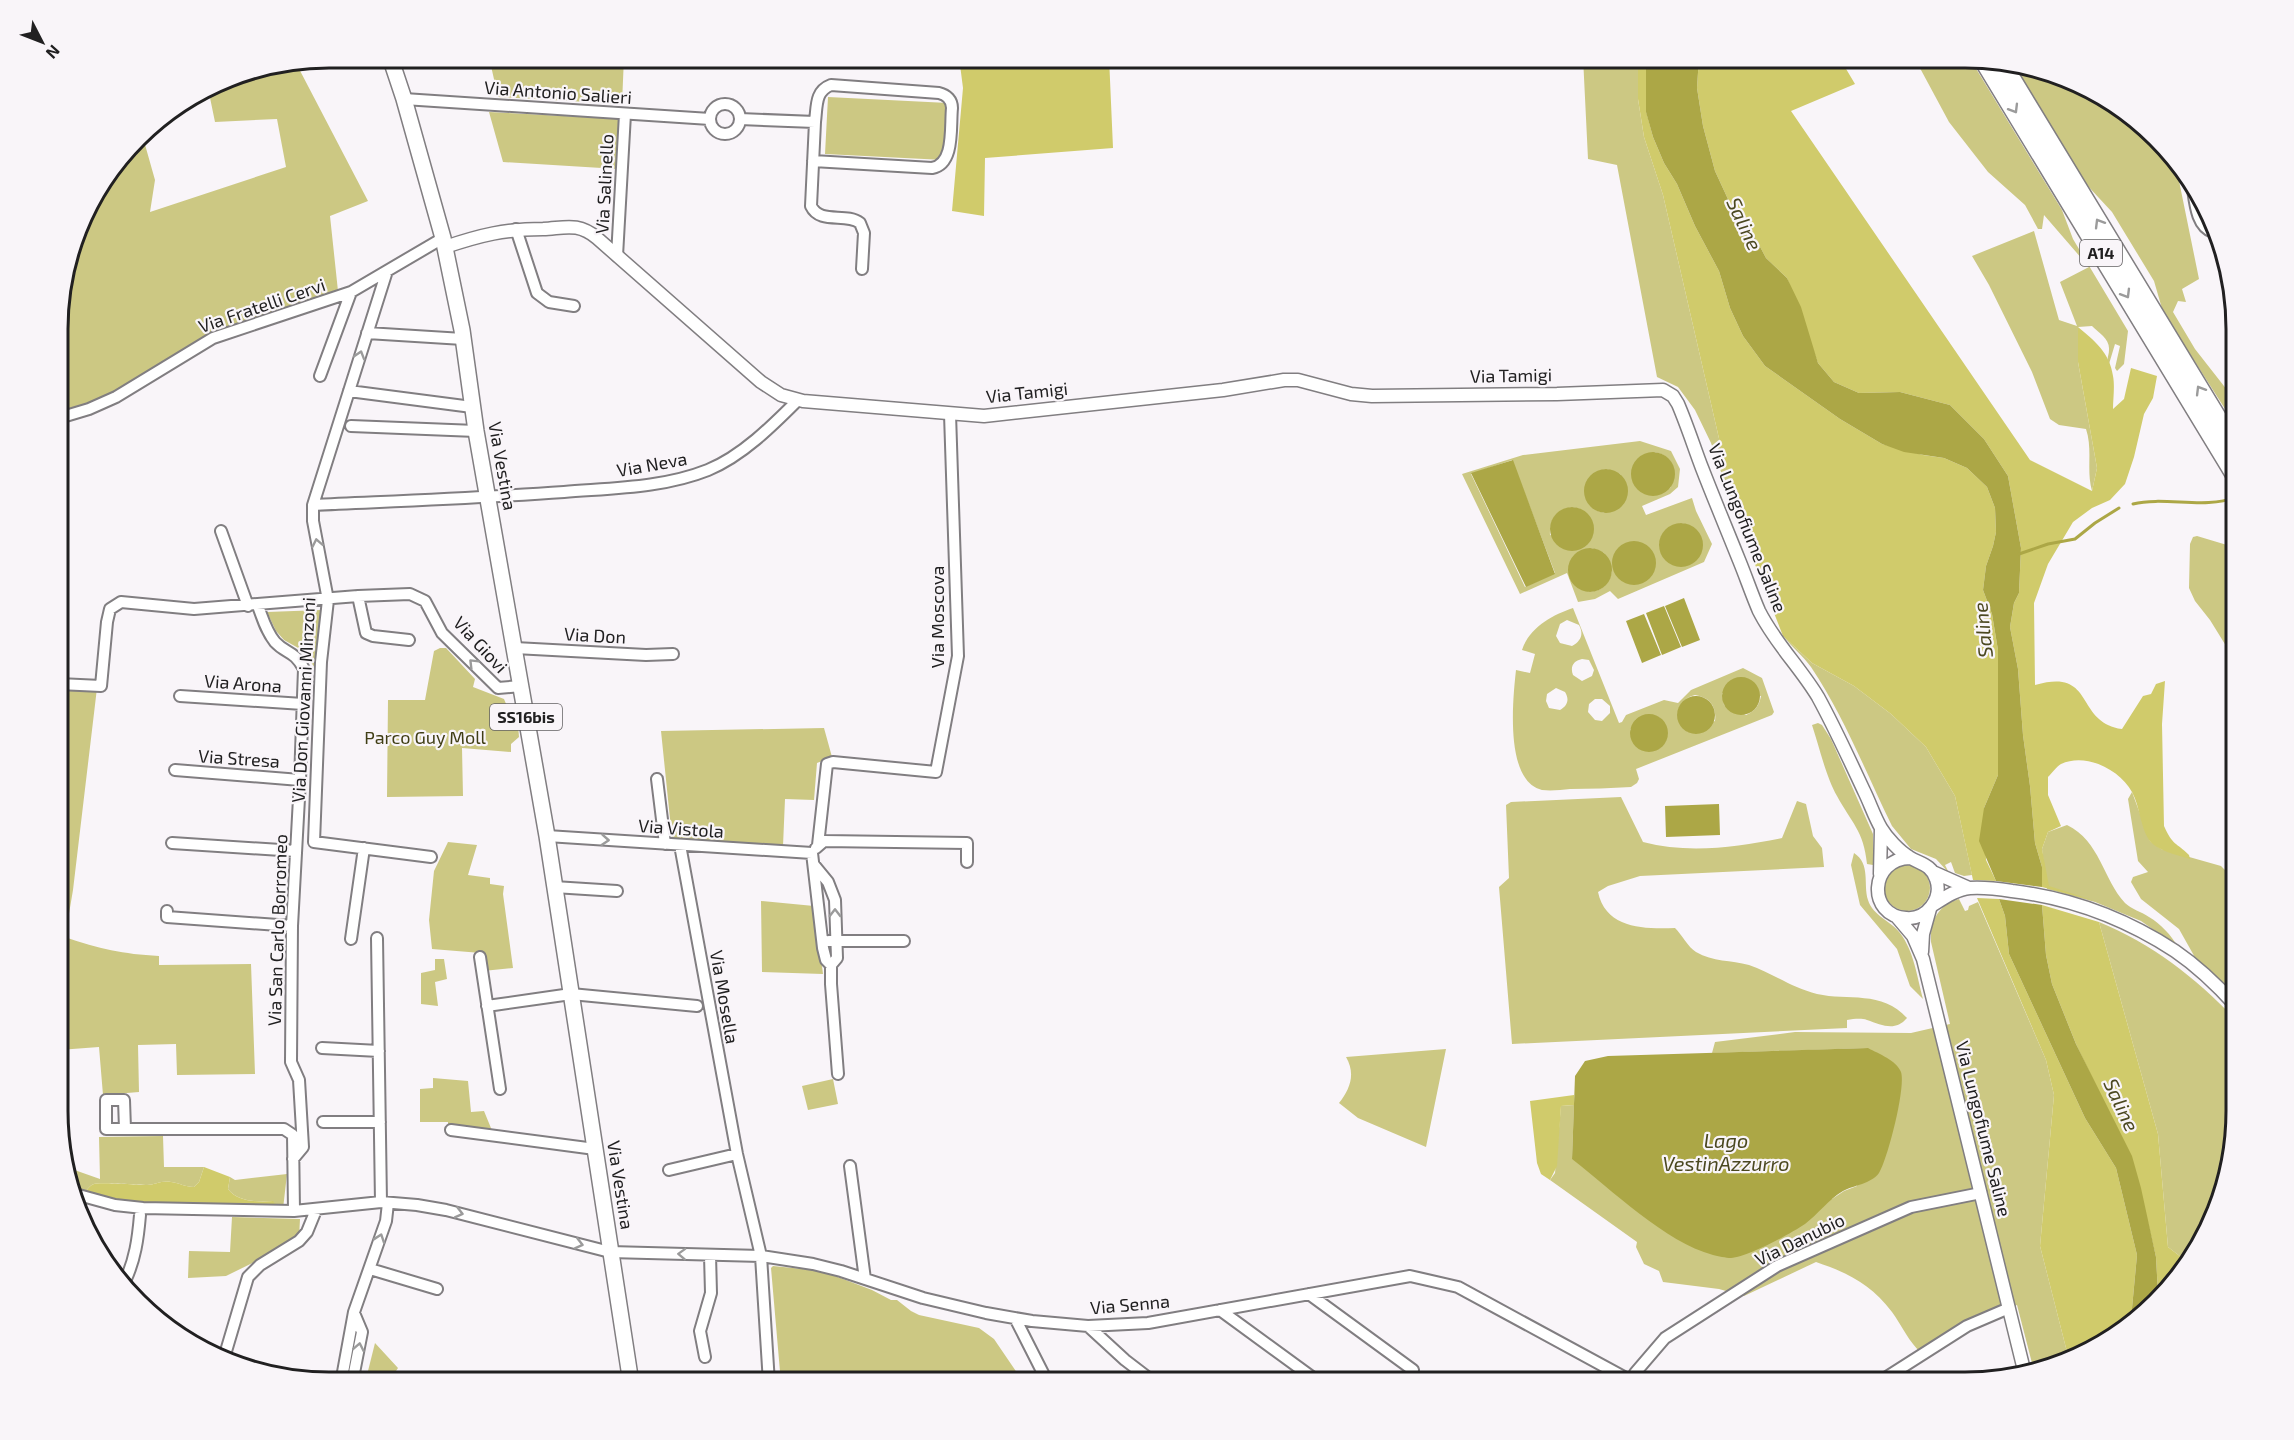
<svg xmlns="http://www.w3.org/2000/svg" width="2294" height="1440" viewBox="0 0 2294 1440" font-family="'Exo 2',sans-serif">
	<rect width="100%" height="100%" fill="#f9f5f9"/>
	<path fill="#ccc883" fill-rule="evenodd" d="M489,57h135l-2,47 -124,-7z
		M1583,57h55v42l6,38 19,58 75,326 -27,-78 -16,-33 -17,-23 -21,-10 -40,-212 -29,-6z
		M1914,57h55l93,153 11,29 55,92 -4,33 -7,7 -2,-3 5,-22 -5,-2 -6,20c-3,-6 0,-8 0,-14 1,-11 -10,-17 -17,-24l-14,1v35l19,106 -5,23c-6,-21 1,-41 -6,-62l-27,-4 -9,-6 -18,-47 -43,-87 -17,-29 62,-25 25,89 18,6 -17,-44 29,-15 -45,-52 -2,14h-4l-13,-24 -37,-33 -39,-50z
		M296,63l72,138 -38,15 8,75 -123,39 -106,65 -50,19v-121l26,-85 63,-81v3l-6,4 13,46 -5,32 136,-45 -9,-48 -62,3 -7,-34 17,-10z
		M2011,63l25,3 80,37 60,63 23,113 -17,10 4,13 -8,-1 -5,11 22,37 36,46 5,13v18l-73,-114 -9,-31 -42,-69 -26,-28z
		M828,97l120,6 -4,57 -119,-6z
		M489,112l131,7 -2,50 -115,-7z
		M1640,441l31,10 9,18 -2,18 -8,7 -28,12 4,9 46,-17 4,13 16,33 -8,18 -86,37 -8,-8 -15,8 -17,3 -11,-29 -47,21 -58,-120 61,-19zM1655,452c18,4 24,20 15,36l-25,6 -10,-8zM1512,460l43,113 -30,14 -54,-113zM1607,469l13,5 7,12 -23,27c-27,-6 -24,-41 3,-44zM1573,507l7,2 13,15 -1,13 -4,6 -38,-8c-1,-16 7,-26 23,-28zM1682,523c21,5 27,26 11,40l-33,-13c-2,-17 7,-23 22,-27zM1592,548l12,5 8,19c-3,12 -10,19 -23,20l-20,-23 5,-13z
		M2197,536l30,9 9,6v111l-26,-42 -15,-19 -6,-13 1,-44 3,-7z
		M1573,608l46,115 3,-1 4,-7 38,-15 14,3 13,-13 52,-22 19,10 12,34 -2,3 -136,54 3,10 -2,4 -6,4c-20,1 -41,2 -61,2 -9,1 -19,2 -28,1 -38,-9 -29,-92 -26,-120l14,3 5,-19 -13,-4c7,-22 30,-35 51,-42zM1567,620l12,5c5,9 2,16 -7,21l-12,-3 -4,-7 4,-12zM1582,659l7,1 5,10 -2,6 -10,5 -9,-6c-3,-8 0,-14 9,-16zM1556,688l9,4c5,8 2,14 -5,18l-11,-2 -3,-7 1,-7zM1722,693l39,3c-2,10 -6,15 -15,19l-22,-10zM1695,695c14,2 22,11 20,26l-27,11c-16,-11 -13,-32 7,-37zM1595,699h7l8,7v7l-8,8 -7,-1 -7,-8 1,-8zM1659,717c11,10 11,23 0,32l-29,-19 6,-11z
		M321,610l-4,60 -17,-21 -16,-9 -8,-9 -9,-19z
		M1783,636l29,27 42,23 37,28 35,33 29,49 17,79 -8,1 -9,-3 -4,-11 -6,3 4,8 -13,-14 -25,-10 -19,-23c-26,-53 -48,-110 -81,-159 -8,-11 -19,-20 -28,-31z
		M440,648h6l29,31 -2,8 31,12 5,12 8,2 2,24 -8,7v8l-49,-4 1,48 -76,1 1,-97h37l9,-49z
		M59,687l38,1 -24,202 -8,47c34,12 58,17 94,19v9l92,-1 4,110 -78,1 -1,-31 -38,1 1,47 -36,3 -4,-48 -40,3z
		M1818,723l4,2 9,14 42,95v31l-6,-1c-3,-33 -16,-42 -30,-68 -11,-19 -18,-50 -25,-71z
		M824,728l8,29 -15,6 -3,37 -29,-1 -2,47 -111,-8 -11,-107z
		M2132,792l18,49 11,8 60,17 6,6 9,2v124l-39,-37 -18,-32 -38,-30 -10,-17 2,-5 15,-5 -10,-11 -10,-62z
		M1621,797l22,45c46,12 94,5 139,-4l15,-37 9,3 7,32 9,12 2,19 -184,9 -32,10 -10,6c8,37 46,37 77,36 7,7 13,19 21,24 17,10 35,8 53,13 23,8 43,23 68,29 31,7 65,-4 90,24 -12,14 -25,7 -40,2 -6,-2 -13,-1 -20,0v8l-335,16 -13,-157 10,-9 -3,-73 5,-3z
		M2067,825c33,16 36,54 58,78 6,6 17,9 24,14 12,7 22,18 29,30l-37,-26 -46,-19 -48,-13 -5,-40 6,-17z
		M448,842l29,3 -9,30 22,3v6l14,2 -1,8 10,74 -30,3 -2,-18 -49,-4 -3,-29 5,-49z
		M1854,853c17,11 9,31 14,47 5,16 23,21 32,33 14,18 17,44 23,66l-13,-13 -13,-37 -37,-44 -9,-40z
		M1884 888a23 23 0 1 1 46 0a23 23 0 1 1-46 0Z
		M1959,899l6,12 3,-1 1,-4 9,-4 68,158 8,35 -14,151 26,102 4,8 -37,11 -16,-62 -50,21 -45,28c-13,-12 -20,-28 -30,-42 -21,-28 -44,-39 -76,-50l-72,34 -25,-7 -56,-7 -4,-11 -15,-7 -8,-17 1,-5 -87,-62 5,-7 6,-67 13,-1 -2,54 260,40 12,-8 13,-5 11,-138 -156,5 3,-11 80,-10 116,1 39,-9 -19,-82c-1,-21 7,-37 28,-43z
		M761,901l53,5 9,68 -61,-2z
		M2099,922c54,22 98,57 137,98v109l-13,69 -33,66 -22,-17 -10,-113z
		M435,959h9l3,20 -12,3 3,24 -17,-2v-31l14,-3z
		M1446,1049l-20,98 -68,-29 -19,-15c11,-14 17,-29 7,-46z
		M433,1078l35,3 3,31 13,-1 9,22 -45,-6v-5h-28v-33l13,-1z
		M833,1079l5,25 -30,6 -6,-24z
		M163,1136l1,31h40l-5,15 -5,5c-9,0 -14,-4 -23,-5 -9,-2 -16,3 -24,3 -10,0 -47,-3 -53,-1 -5,2 -7,6 -10,10l-10,-3 -8,-24 34,12 -1,-42z
		M287,1174l-4,35h-4l-7,-8c-15,1 -34,1 -44,-12l2,-12 5,3z
		M232,1217l68,2 -1,19 -10,7 -63,31 -38,2 1,-27 41,1z
		M773,1266l49,5 50,19 19,10h6l14,11 8,4 60,13 15,11 30,44h-243l-10,-115z
		M375,1343l23,25 -10,15h-23z"/>
	<path fill="#d0cb6b" d="M959,57h150l4,91 -128,10 -1,58 -32,-5 11,-123z
		M1638,57h8v54l7,26 11,26 13,21 18,42 24,45 11,37 13,28 22,30 75,53 42,25 41,11 21,3 23,10 20,19 8,21 1,24 -3,14 -7,20 -3,24 9,24 6,36 1,20 -1,105 -14,33 2,52 10,21 -23,-1 -18,-84 -29,-49 -35,-33 -37,-28 -42,-23 -29,-27 -45,-115 -75,-326 -19,-58 -6,-38z
		M1699,57h140l16,27 -64,27 239,349 62,31 5,-23 -19,-106v-35c16,13 32,26 35,49 2,10 0,23 0,33l11,-10 7,-31 26,8 -4,22 -9,16 -10,43 -9,27 -15,16 -18,8 -19,14 -25,42 -14,39 1,82c61,-18 39,37 87,44l21,-33 8,-2 5,-10 9,-3 -3,43 2,102c9,20 12,16 25,29l1,4c-12,-4 -33,-8 -41,-19 -9,-14 -9,-33 -17,-48 -12,-22 -46,-40 -71,-28 -5,3 -9,9 -13,13v18l13,31 -13,6 -6,17 7,37 43,14 -50,-13v-20l-7,-24 -5,-57 -7,-51 -5,-66 -8,-42 4,-24 5,-10 2,-45 -13,-72 -24,-37 -34,-34 -50,-13 -41,1 -25,-11 -16,-19 -31,-85 -21,-20 -10,-19 -23,-29 -18,-39 -12,-45 -6,-38z
		M1977,898l22,1 6,17 4,38 76,164 31,50 21,87 -6,64 -30,28 -31,9 -4,-8 -26,-102 14,-151 -8,-35z
		M2042,905l57,17 59,212 10,113 22,17 -32,29 -2,-36 -8,-34 -37,-106 -35,-73 -24,-60 -6,-29z
		M1574,1095v10l-13,1 -4,60 -7,14 -9,-6 -4,-11 -7,-62z
		M204,1167l26,10 -2,12c10,13 29,13 45,12l6,8 -137,-4 -58,-11c3,-4 5,-8 10,-10 6,-2 43,1 53,1 8,0 15,-5 24,-3 9,1 14,5 23,5l5,-5z"/>
	<path fill="#aca746" d="M1646,57h53l-2,31 6,38 12,45 18,39 23,29 10,19 21,20 14,29 17,56 16,19 25,11 41,-1 50,13 34,34 24,37 13,72 -2,45 -5,10 -4,24 8,42 5,66 7,51 5,57 7,24v20l-46,-6 -17,-40 5,-33 14,-33v-125l-6,-36 -9,-24 3,-24 7,-20 3,-14 -1,-24 -8,-21 -20,-19 -23,-10 -40,-6 -22,-8 -42,-25 -75,-53 -22,-30 -13,-28 -11,-37 -24,-45 -18,-42 -13,-21 -11,-26 -7,-25z
		M1631 474a22 22 0 1 1 44 0a22 22 0 1 1-44 0Z
		M1513,460l42,114 -29,13 -55,-114z
		M1584 491a22 22 0 1 1 44 0a22 22 0 1 1-44 0Z
		M1550 529a22 22 0 1 1 44 0a22 22 0 1 1-44 0Z
		M1659 545a22 22 0 1 1 44 0a22 22 0 1 1-44 0Z
		M1612 563a22 22 0 1 1 44 0a22 22 0 1 1-44 0Z
		M1568 570a22 22 0 1 1 44 0a22 22 0 1 1-44 0Z
		M1684,598l16,42 -18,7 -17,-41z
		M1664,606l17,41 -19,8 -16,-42z
		M1644,614l17,41 -19,8 -16,-42z
		M1722 696a19 19 0 1 1 38 0a19 19 0 1 1-38 0Z
		M1677 715a19 19 0 1 1 38 0a19 19 0 1 1-38 0Z
		M1630 733a19 19 0 1 1 38 0a19 19 0 1 1-38 0Z
		M1719,804l1,31 -54,2 -1,-31z
		M1999,899l43,6 4,50 6,29 24,60 56,112 9,32 15,69 2,36 -27,26 6,-64 -21,-87 -31,-50 -76,-164 -4,-38z
		M1868,1048c11,6 28,12 33,24 5,15 -13,86 -22,101 -8,11 -25,12 -36,18 -15,9 -25,23 -38,33 -15,10 -57,33 -74,34 -5,0 -13,-2 -18,-3 -48,-13 -101,-65 -141,-96l3,-83 10,-15 23,-5z"/>
	<g fill="none" stroke-linecap="round" stroke-linejoin="round">
		<path stroke="#aca746" stroke-width="3" d="M2133,504c32,-8 73,6 102,-7
			M2019,554l29,-10 27,-5 20,-16 24,-15"/>
		<defs>
			<path id="minor" d="M404,99l306,20
				M710 119a15 15 0 1 1 30 0a15 15 0 1 1-30 0Z
				M740,119l75,3c2,-16 0,-31 16,-37l108,8c8,2 13,7 13,15 -2,19 3,56 -20,60l-119,-7
				M815,122l-4,84c9,19 35,6 49,17l4,10 -2,36
				M2192,183c3,16 3,43 21,49
				M516,229l21,64 12,9 25,4
				M617,256l8,-142
				M387,271l-74,234v16l15,79 -7,62 -7,180 117,15
				M367,333l96,6
				M320,376l31,-84
				M349,391l123,16
				M59,418l30,-9 27,-12 97,-59 138,-46 92,-54
				M351,426l125,5
				M313,505c84,-4 167,-7 251,-13 48,-4 99,-4 144,-22 34,-14 64,-44 90,-70
				M221,531l27,75
				M358,596l8,37 7,3 36,4
				M258,606c5,13 8,25 17,36 11,12 19,8 29,27l-4,111 -8,146 -1,136 8,18 4,67 -10,12
				M515,648l131,7 27,-1
				M59,684l42,2 6,-64 3,-13 11,-7 73,7 164,-13 52,-2 15,7 17,32 56,55 23,-2
				M180,696l123,8
				M175,770l125,10
				M657,779l8,65
				M547,836l265,17 11,95 3,12 5,5
				M172,843l124,8
				M680,845l57,309 24,102 8,127
				M818,845l9,-81 6,-2 103,10 22,-116 -8,-242
				M816,848l8,-7 143,2v19
				M814,865l14,17 7,18 2,58 -6,7v19l7,90
				M554,887l63,4
				M167,911v6l125,9
				M377,938l4,264
				M351,939l13,-91
				M829,941h75
				M480,957l20,132
				M487,1006l84,-12 126,12
				M322,1048l57,3
				M106,1100h18l1,29h-19z
				M323,1122h57
				M125,1129h159l9,6 1,76
				M451,1130l144,19
				M850,1166l15,113
				M669,1170l68,-16
				M75,1194l40,11 28,3 151,3 87,-9 36,3 29,5 164,42 151,4 52,8 28,7 82,27 63,15 46,8 56,5 60,-3 262,-47 48,11 175,95
				M370,1269l67,20
				M125,1281c10,-21 13,-42 15,-66
				M1309,1294l104,76
				M1220,1310l100,73
				M1015,1318l33,65
				M1088,1326l37,34 30,23
				M705,1357l-5,-26 11,-38 -1,-38
				M224,1358l24,-81 12,-12 39,-24 8,-9 9,-22
				M1879,1382l88,-56 42,-18
				M341,1383l13,-71 32,-91 2,-18
				M352,1383l10,-51 -8,-19
				M1633,1383l2,-10 30,-35 112,-72 134,-59 70,-14"/>
			<path id="tertiary" d="M445,247c36,-12 60,-18 98,-18 22,-1 35,-7 54,9l164,144 20,13 22,6 181,15 239,-26 61,-10h14l53,14 21,2 185,-2 106,-4 10,6 5,8c9,21 16,43 24,64 12,31 25,62 37,92 7,17 13,35 20,51 16,32 41,56 59,86 17,31 31,62 46,94 6,12 10,25 17,37 6,10 18,23 28,29 11,7 22,7 27,22 7,19 -9,41 -30,39 -39,-2 -37,-59 4,-60
				M1933,872l36,16
				M1880,874l1,-45
				M1933,905c11,-7 24,-16 37,-17 14,-1 29,1 42,3 58,7 114,28 163,60 22,15 43,35 61,55
				M1896,916l17,20 10,23 101,411
				M1922,952l1,-18 7,-25"/>
			<path id="primary" d="M390,57l14,42 39,139 19,92 14,101 71,405 84,547"/>
			<path id="motorway" d="M1983,59l253,417
				M2001,62l235,387"/>
		</defs>
		<use href="#minor" stroke="#817e81" stroke-width="14"/>
		<use href="#tertiary" stroke="#817e81" stroke-width="15"/>
		<use href="#primary" stroke="#817e81" stroke-width="18"/>
		<use href="#motorway" stroke="#817e81" stroke-width="21"/>
		<use href="#minor" stroke="#fff" stroke-width="10"/>
		<use href="#tertiary" stroke="#fff" stroke-width="12"/>
		<use href="#primary" stroke="#fff" stroke-width="15"/>
		<use href="#motorway" stroke="#fff" stroke-width="18"/>
	</g>
	<defs><path id="oneway-chevron" d="M-2-3.5L2.5 0L-2 3.5" fill="none" stroke-width="1.6" stroke-linecap="round" stroke-linejoin="round" transform="scale(1.5)"/></defs>
	<g stroke="#9b9b9b">
		<use href="#oneway-chevron" transform="translate(2014 109) rotate(59)"/>
		<use href="#oneway-chevron" transform="translate(2099 223) rotate(-121)"/>
		<use href="#oneway-chevron" transform="translate(2126 294) rotate(59)"/>
		<use href="#oneway-chevron" transform="translate(360 355) rotate(-73)"/>
		<use href="#oneway-chevron" transform="translate(2200 390) rotate(-121)"/>
		<use href="#oneway-chevron" transform="translate(317 543) rotate(-101)"/>
		<use href="#oneway-chevron" transform="translate(473 663) rotate(-135)"/>
		<use href="#oneway-chevron" transform="translate(605 840) rotate(4)"/>
		<use href="#oneway-chevron" transform="translate(835 913) rotate(-90)"/>
		<use href="#oneway-chevron" transform="translate(459 1213) rotate(14)"/>
		<use href="#oneway-chevron" transform="translate(380 1238) rotate(-71)"/>
		<use href="#oneway-chevron" transform="translate(579 1244) rotate(14)"/>
		<use href="#oneway-chevron" transform="translate(682 1254) rotate(-178)"/>
		<use href="#oneway-chevron" transform="translate(359 1347) rotate(-79)"/>
	</g>
	<g text-anchor="middle" stroke-width="4.5" stroke-linejoin="round" paint-order="stroke">
		<g fill="#f9f5f9" stroke="#626062" stroke-width="1.5">
			<rect x="2080" y="240" width="42" height="26" rx="4.5"/>
			<rect x="490" y="704" width="72" height="26" rx="4.5"/>
		</g>
		<g font-size="16" font-weight="bold" fill="#212021">
			<text x="2101" y="259">A14</text>
			<text x="526" y="723">SS16bis</text>
		</g>
		<g font-size="18" fill="#212021" stroke="#f9f5f9">
			<text transform="translate(558 93) rotate(4)" y="6">Via Antonio Salieri</text>
			<text transform="translate(605 184) rotate(-87)" y="6">Via Salinello</text>
			<text transform="translate(262 306) rotate(-19)" y="6">Via Fratelli Cervi</text>
			<text transform="translate(1511 376) rotate(-1)" y="6">Via Tamigi</text>
			<text transform="translate(1027 393) rotate(-6)" y="6">Via Tamigi</text>
			<text transform="translate(652 465) rotate(-10)" y="6">Via Neva</text>
			<text transform="translate(502 466) rotate(80)" y="6">Via Vestina</text>
			<text transform="translate(1747 528) rotate(68)" y="6">Via Lungofiume Saline</text>
			<text transform="translate(938 617) rotate(-90)" y="6">Via Moscova</text>
			<text transform="translate(595 636) rotate(3)" y="6">Via Don</text>
			<text transform="translate(480 645) rotate(47)" y="6">Via Giovi</text>
			<text transform="translate(243 684) rotate(4)" y="6">Via Arona</text>
			<text transform="translate(304 700) rotate(-87)" y="6">Via Don Giovanni Minzoni</text>
			<text transform="translate(239 759) rotate(4)" y="6">Via Stresa</text>
			<text transform="translate(681 829) rotate(4)" y="6">Via Vistola</text>
			<text transform="translate(278 930) rotate(-88)" y="6">Via San Carlo Borromeo</text>
			<text transform="translate(724 997) rotate(80)" y="6">Via Mosella</text>
			<text transform="translate(1983 1129) rotate(76)" y="6">Via Lungofiume Saline</text>
			<text transform="translate(620 1185) rotate(81)" y="6">Via Vestina</text>
			<text transform="translate(1800 1240) rotate(-26)" y="6">Via Danubio</text>
			<text transform="translate(1130 1305) rotate(-5)" y="6">Via Senna</text>
		</g>
		<g font-size="18" fill="#403e15" stroke="#f9f5f9">
			<text x="425" y="744">Parco Guy Moll</text>
		</g>
		<g font-size="20" font-style="italic" fill="#4b4820" stroke="#f9f5f9">
			<text transform="translate(1744 224) rotate(65)" y="7">Saline</text>
			<text transform="translate(1983 630) rotate(-96)" y="7">Saline</text>
			<text transform="translate(2121 1105) rotate(65)" y="7">Saline</text>
			<text x="1726" y="1148">Lago<tspan x="1726" dy="23">VestinAzzurro</tspan></text>
		</g>
	</g>
	<path d="M0 0H2294V1440H0ZM329 68H1965A261 261 0 0 1 2226 329V1111A261 261 0 0 1 1965 1372H329A261 261 0 0 1 68 1111V329A261 261 0 0 1 329 68Z" fill="#f9f5f9" fill-rule="evenodd"/>
	<path fill="none" stroke="#212021" stroke-width="3" d="M329 68H1965A261 261 0 0 1 2226 329V1111A261 261 0 0 1 1965 1372H329A261 261 0 0 1 68 1111V329A261 261 0 0 1 329 68Z"/>
	<g transform="translate(42 42) rotate(132)" stroke="#f9f5f9" stroke-width="4.5" paint-order="stroke">
	<path d="M0-4.5L10 22L0 15L-10 22Z" fill="#212021"/>
	<text y="-9" font-size="16" font-weight="bold" text-anchor="middle" fill="#212021">N</text>
	</g>
</svg>
